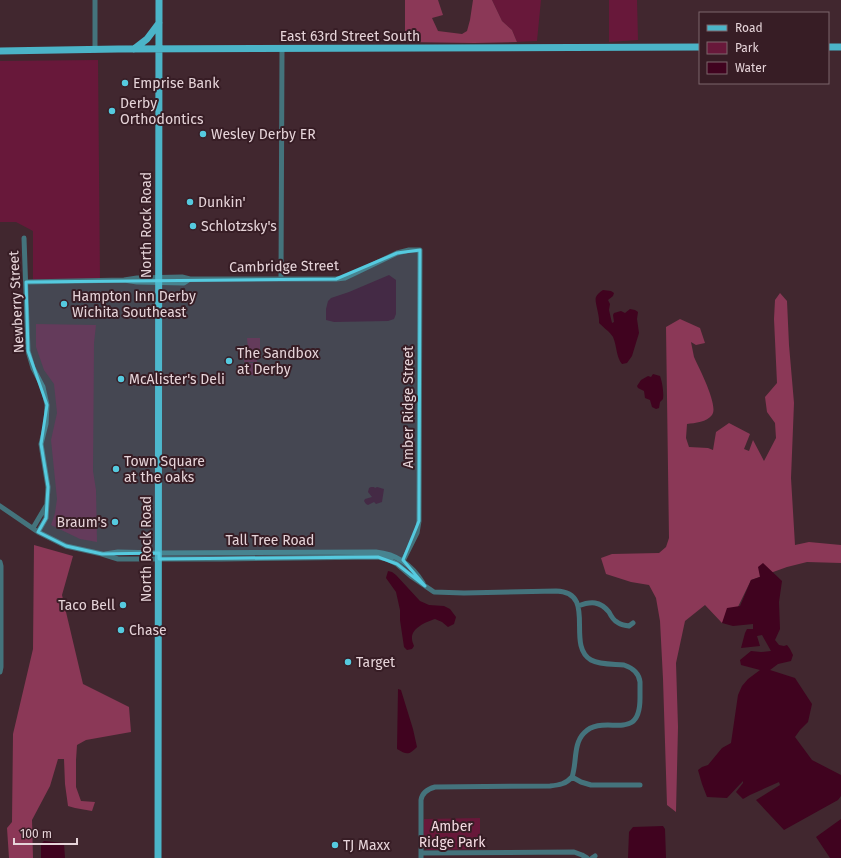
<svg xmlns="http://www.w3.org/2000/svg" width="841" height="858" viewBox="0 0 841 858" font-family="'Fira Sans',sans-serif">
	<rect width="100%" height="100%" fill="#41272f"/>
	<path fill="#68183a" d="M492,0h49l-4,41 -20,1 -5,-12 -10,-9z
		M609,0h28l1,40 -29,2z
		M98,60l2,219 -67,1v-49l-17,-9h-16v-161z
		M36,324l60,1 -2,18 -1,128 3,19 1,52 -17,-3 -29,-14 4,-12 2,-14 -6,-59 6,-27 -3,-29 -10,-14 -8,-23z
		M247,338h13v12h-3v12h-13v-12h4z
		M247,363h13v12h-12z
		M480,818v31l-53,1 -4,-3 1,-28z"/>
	<path fill="#8b3857" d="M405,0h33l5,15 -11,3 6,13 24,3 5,-3 3,-11 3,-20h19l10,21 10,9 5,12 -43,1 -69,-1z
		M780,293l7,8 2,44 5,58 -3,75 4,67 14,-3 32,3v18l-34,-1 -20,5 -36,13 -16,33 -13,10 -17,-18 -20,16 -9,42 2,64 -2,85 -9,-7 -4,-126 -3,-58 -4,-23 -7,-13 -18,-3 -25,-8 -5,-16 11,-4 47,-1 7,-6 3,-9 -3,-211 14,-8 20,9 5,15 -9,2 -5,-3c1,5 2,10 3,15 5,11 25,49 18,58 -5,7 -17,8 -25,9l-1,14 3,9 19,1 5,2 3,-18 13,-9 21,11 -6,15 5,2 4,-11 11,21 12,-23 -1,-15 -8,-11 -2,-15 12,-14 -3,-64 1,-19z
		M34,545l39,11 -11,39 21,89 46,23 2,25 -45,8 -9,5 -1,15v27l5,14 14,1 -3,9 -17,-3 -7,-2 -3,-22 -1,-25h-6l-8,27 -18,34 1,38h-24l-2,-30 5,-6 1,-88 20,-85z"/>
	<path fill="#40031f" d="M389,275l7,5v34l-2,5 -6,2 -54,1 -8,-2v-11l2,-8 3,-3 18,-6z
		M603,290l8,1 3,2 -1,3 -5,4 2,4 -1,6 3,13 2,-1 -1,-7 1,-2 7,-2 4,2 5,-4 5,1 3,2 -1,7 2,14 -7,23 -5,7 -5,1c-6,-7 -5,-18 -9,-27 -2,-4 -10,-10 -14,-14 1,-7 -5,-22 -3,-26 1,-3 4,-5 7,-7z
		M653,374l7,2c2,5 4,16 3,23l-3,3 -1,6 -3,1 -4,-2 -2,-7 -5,-2 -1,-7 -6,-3 -1,-2 4,-6 7,-4 3,1z
		M371,487h3l1,1 2,-1 7,2 -2,13 -6,2 -2,-2 -6,3 -2,-1 -2,-3 1,-2 7,-2 -4,-5 1,-4z
		M763,563l19,18 -3,21 1,27 -5,11 4,5 5,1 3,-1 3,4 3,6 -2,6 -13,3 -8,6 25,8 17,26 -4,18 -8,8 -5,7 17,23 29,15v21l-3,4 -54,30 -28,-30 24,-15 -1,-3 -29,13 -7,4 -7,-7 7,-9v-2l-16,17 -20,-1 -5,-13 -4,-14 4,-3 6,-2 14,-17 9,-5 7,-48 4,-9 6,-7 12,-9 -19,-5 -1,-5 11,-9 10,1 10,-1 -9,-16 -5,1 3,10 -19,2 4,-15 2,-4h6v-5l-20,2 -11,-3 5,-15 13,-2 11,-26 9,-3 -2,-10z
		M388,571l4,1 4,3 24,26 9,4 15,1 6,3 6,8 -2,7 -6,3 -6,-5 -7,-3c-9,3 -24,9 -23,20 0,2 1,4 2,7l-2,3 -5,1 -3,-3 -4,-27v-10l-4,-18 -10,-14z
		M398,689l3,1 12,39 4,18c-8,8 -10,8 -20,2z
		M841,819v39h-11l-14,-21z
		M663,826l2,3 1,29h-38l1,-26 4,-5z
		M44,841l20,2 1,15h-24v-14z"/>
	<g fill="none" stroke-linecap="round" stroke-linejoin="round">
		<path stroke="#44737c" stroke-width="5" d="M95,0v50
			M24,238l4,113 5,17 10,19 4,18 -1,19 -5,20 7,43 -2,31 -8,14
			M190,279h146l9,-1 52,-25 12,-3h11l-1,271 -2,12 -14,28
			M281,279l1,-230
			M26,282l98,-2 13,-2 45,-1 8,2 -6,4 -47,-1 -13,-2
			M0,506l38,26 28,14 36,8 16,5h103l157,-2 9,2 10,5 15,13 22,15 30,1 92,-2c42,1 9,54 35,69 9,5 23,4 33,5 9,3 15,8 16,17 0,5 0,10 0,16 0,47 -36,14 -56,35 -11,11 -7,30 -12,44
			M33,528l13,-22
			M105,554l13,-2 41,1 217,-1c21,2 36,13 47,31
			M0,562l1,4v101l-1,5
			M578,606c13,-5 22,-5 31,6 2,4 4,8 8,10 3,3 7,3 12,4l4,-3
			M572,777l9,5 10,3h49
			M421,853l153,-1 8,3 5,3
			M421,858v-58c1,-7 7,-11 14,-13l115,-1c9,-1 16,-2 22,-9
			M592,858l3,-2"/>
		<path stroke="#4bb4c8" stroke-width="7" d="M828,47h13
			M134,49l13,-10 12,-16
			M0,51l118,-2 582,-2
			M158,858l1,-858"/>
	</g>
	<path fill="#55cadf" fill-opacity="0.2" stroke="#55cadf" stroke-width="3" stroke-linejoin="round" d="M420,250l-1,271 -16,39 22,26 -28,-22 -19,-7 -219,2v-6l-57,1 -36,-8 -28,-14 8,-14 2,-31 -7,-43 6,-39 -19,-54 -2,-69 310,-3 61,-26z"/>
	<g fill="#55cadf" stroke="#371d25" stroke-width="1.5">
		<circle cx="125" cy="83" r="4"/>
		<circle cx="112" cy="111" r="4"/>
		<circle cx="203" cy="134" r="4"/>
		<circle cx="190" cy="202" r="4"/>
		<circle cx="193" cy="226" r="4"/>
		<circle cx="64" cy="304" r="4"/>
		<circle cx="229" cy="361" r="4"/>
		<circle cx="121" cy="379" r="4"/>
		<circle cx="116" cy="469" r="4"/>
		<circle cx="115" cy="522" r="4"/>
		<circle cx="123" cy="605" r="4"/>
		<circle cx="121" cy="630" r="4"/>
		<circle cx="348" cy="662" r="4"/>
		<circle cx="335" cy="845" r="4"/>
	</g>
	<g text-anchor="middle" stroke-width="4" stroke-linejoin="round" paint-order="stroke">
		<g font-size="14" fill="#e6d4d9" stroke="#371d25">
			<text x="350" y="41">East 63rd Street South</text>
			<text transform="translate(146 225) rotate(-90)" y="5">North Rock Road</text>
			<text transform="translate(284 266) rotate(-1)" y="5">Cambridge Street</text>
			<text transform="translate(16 302) rotate(-93)" y="5">Newberry Street</text>
			<text transform="translate(408 407) rotate(-90)" y="5">Amber Ridge Street</text>
			<text x="270" y="545">Tall Tree Road</text>
			<text transform="translate(146 549) rotate(-90)" y="5">North Rock Road</text>
		</g>
		<g font-size="14" fill="#e6d4d9" stroke="#371d25" text-anchor="start">
			<text x="133" y="88">Emprise Bank</text>
			<text x="120" y="108">Derby<tspan x="120" dy="16">Orthodontics</tspan></text>
			<text x="211" y="139">Wesley Derby ER</text>
			<text x="198" y="207">Dunkin'</text>
			<text x="201" y="231">Schlotzsky's</text>
			<text x="72" y="301">Hampton Inn Derby<tspan x="72" dy="16">Wichita Southeast</tspan></text>
			<text x="237" y="358">The Sandbox<tspan x="237" dy="16">at Derby</tspan></text>
			<text x="129" y="384">McAlister's Deli</text>
			<text x="124" y="466">Town Square<tspan x="124" dy="16">at the oaks</tspan></text>
			<text x="107" y="527" text-anchor="end">Braum's</text>
			<text x="115" y="610" text-anchor="end">Taco Bell</text>
			<text x="129" y="635">Chase</text>
			<text x="356" y="667">Target</text>
			<text x="343" y="850">TJ Maxx</text>
		</g>
		<g font-size="14" fill="#f4dbe2" stroke="#371d25">
			<text x="452" y="831">Amber<tspan x="452" dy="16">Ridge Park</tspan></text>
		</g>
	</g>
	<rect x="699" y="12" width="130" height="72" fill="#371d25" stroke="#7d666d"/>
	<rect x="707" y="25" width="20" height="6" fill="#4bb4c8" stroke="#7d666d"/>
	<text x="735" y="32" font-size="12" fill="#e6d4d9">Road</text>
	<rect x="707" y="42" width="20" height="12" fill="#68183a" stroke="#7d666d"/>
	<text x="735" y="52" font-size="12" fill="#e6d4d9">Park</text>
	<rect x="707" y="62" width="20" height="12" fill="#40031f" stroke="#7d666d"/>
	<text x="735" y="72" font-size="12" fill="#e6d4d9">Water</text>
	<path d="M14 838v6h63v-6" fill="none" stroke="#e6d4d9" stroke-width="2"/>
	<text x="20" y="838" font-size="12" fill="#e6d4d9" stroke="#371d25" stroke-width="3" paint-order="stroke">100 m</text>
</svg>
